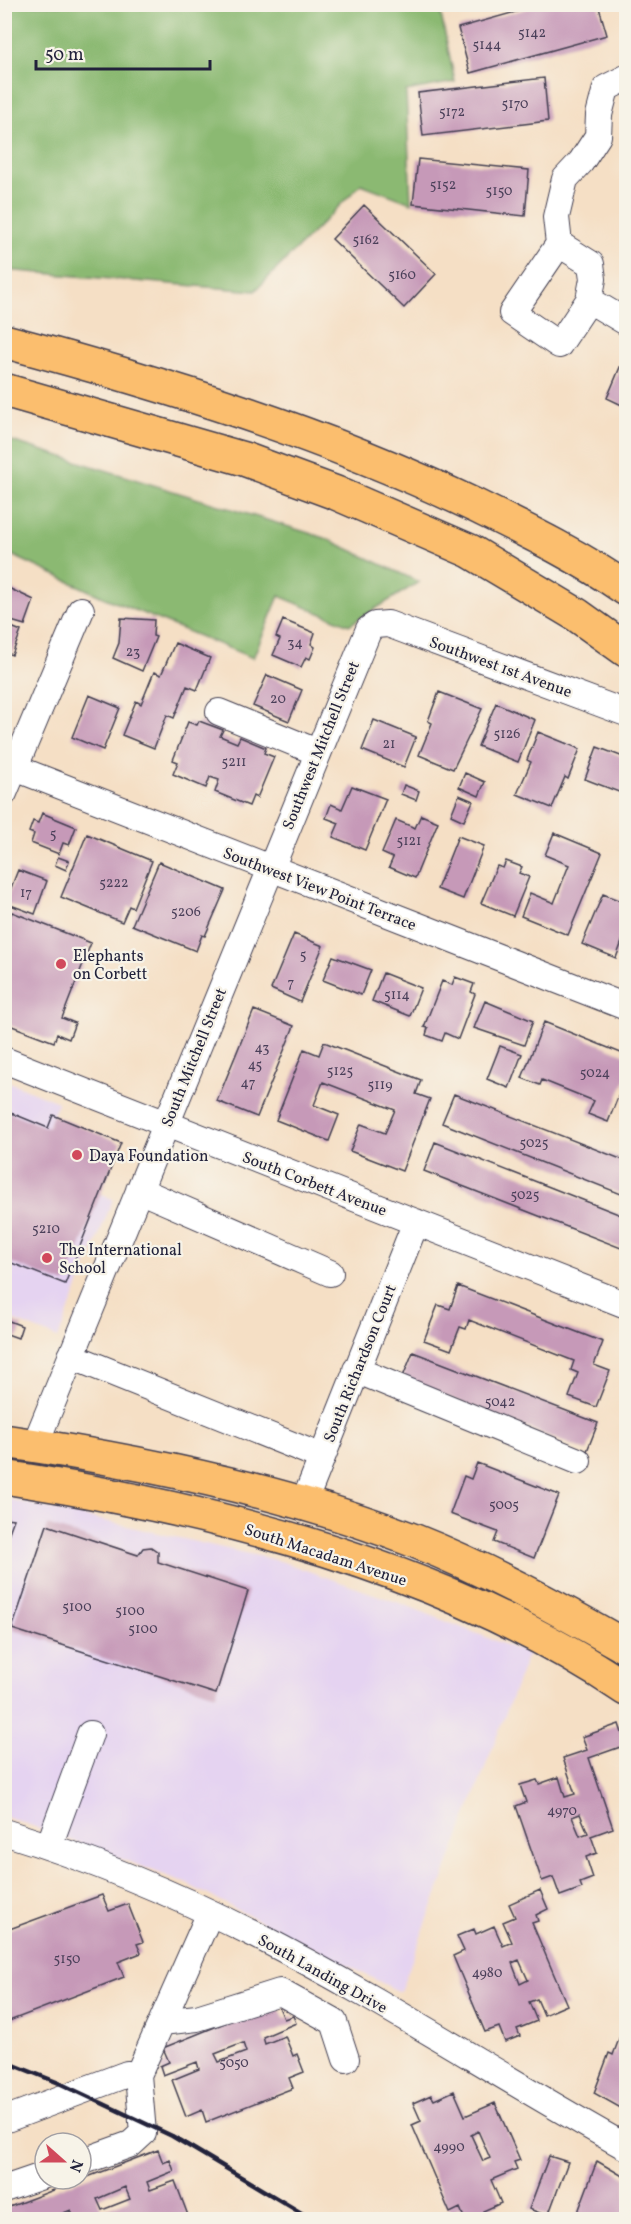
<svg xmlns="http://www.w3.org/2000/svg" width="631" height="2224" viewBox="0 0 631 2224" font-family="Vollkorn,serif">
	<rect width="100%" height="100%" fill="#f7f3e8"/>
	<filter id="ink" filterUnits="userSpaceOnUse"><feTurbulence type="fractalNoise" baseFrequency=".0167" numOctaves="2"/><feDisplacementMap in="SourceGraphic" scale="12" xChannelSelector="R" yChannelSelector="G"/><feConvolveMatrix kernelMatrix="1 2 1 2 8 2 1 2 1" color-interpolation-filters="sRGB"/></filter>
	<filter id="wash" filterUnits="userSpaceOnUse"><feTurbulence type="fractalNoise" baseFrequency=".008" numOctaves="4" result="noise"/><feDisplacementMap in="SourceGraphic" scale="24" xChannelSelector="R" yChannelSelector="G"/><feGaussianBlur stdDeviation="1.35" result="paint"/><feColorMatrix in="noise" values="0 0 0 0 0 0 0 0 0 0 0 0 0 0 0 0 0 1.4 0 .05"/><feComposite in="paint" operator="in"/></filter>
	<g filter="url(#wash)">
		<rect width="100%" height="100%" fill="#f5dfc5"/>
		<path fill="#e5d3f1" d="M4,1080l54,22 -26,65 81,32 -55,139 -53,-21z
			M4,1498l276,63 125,44 123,49 -128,338 -219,-111 -176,-65z"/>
		<path fill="#8bb972" stroke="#566e56" stroke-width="1.5" d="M4,5h435l16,77 -49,9 5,112 -50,-19 -106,107 -250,-21z
			M5,439l320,99 94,44 -70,43 -70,-29 -26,62 -148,-60 -100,-46z"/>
		<g id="blocks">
			<path fill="#c699b8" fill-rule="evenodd" d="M544,4h54l9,31 -137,38 -12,-45z
				M544,78l4,43 -125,15 -5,-43z
				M418,159l111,11 -4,46 -112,-12z
				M364,205l72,69 -32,34 -72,-69z
				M626,353v54l-19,-9z
				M4,586l30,14 -9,25 -21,-6z
				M121,618l33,2 -1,16 3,1 -14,34 -29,-13 6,-15z
				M283,620l32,13 -4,11 4,3 -5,12 -4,-2 -5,10 -28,-12 7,-16 -4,-2z
				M4,624l17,7 -9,24 -8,-3z
				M175,643l35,15 -13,32 -10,-4 -13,32 -7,-3 -13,33 -32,-13 14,-34 5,3 13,-32 7,3z
				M267,675l35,15 -13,31 -36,-15z
				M439,692l43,17 -29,60 -34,-14 13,-32 -4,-2z
				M89,695l31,13 -17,42 -31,-13z
				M496,703l39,17 -17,42 -40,-16z
				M374,720l42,17 -12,30 -42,-17z
				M199,721l24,9 -3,6 17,7 3,-6 26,11 -2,5 10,4 -17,41 -4,-2 -4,10 -34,-14 4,-12 -9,-3 -4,11 -33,-14 5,-12 -5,-2 15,-38 9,3z
				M538,732l42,17 -12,30 -3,-2 -13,31 -35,-14 14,-32 -4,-2z
				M597,747l29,11 -2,36 -39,-15z
				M465,773l20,9 -6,14 -20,-9z
				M404,785l15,6 -3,9 -15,-6z
				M352,786l34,13 -21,51 -32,-13 6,-14 -13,-5 5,-14 11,5z
				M459,795l14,6 -9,20 -13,-6z
				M42,813l34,14 -7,18 -6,-2 -4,11 -28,-11 3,-9 -5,-2 4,-11 5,2z
				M421,815l17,7 -23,56 -26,-11 4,-9 -11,-5 14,-33 19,8z
				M554,833l48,20 -34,82 -47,-19 9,-23 24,10 15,-38 -24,-10z
				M87,834l65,27 -19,47 -4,-2 -7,16 -61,-25z
				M458,836l26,10 -21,53 -26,-10z
				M58,857l11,4 -3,9 -11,-5z
				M506,861l16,6 -3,6 10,4 -16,39 -32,-13 16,-37 6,2z
				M159,862l66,28 -20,46 -3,-1 -6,16 -64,-26z
				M18,870l29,11 -12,33 -30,-11z
				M603,894l23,9v28l-10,27 -34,-14z
				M12,912l79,31 -29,75 13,5 -6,16 -12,-5 -3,8 -50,-19v-93z
				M294,934l29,12 -23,56 -29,-13z
				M333,956l38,14 -10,25 -38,-15z
				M383,973l38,15 -11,28 -38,-15z
				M455,977l19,7 -3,8 4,2 -17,45 -13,-6 -3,8 -16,-6 2,-7 -4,-1 18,-46 10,4z
				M485,1001l48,20 -9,24 -50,-17z
				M254,1010l40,16 -37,91 -40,-16z
				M544,1022l82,33v22l-18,45 -20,-8 6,-13 -52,-21 -2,5 -18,-7z
				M324,1042l97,38 -5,14 14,5 -28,72 -52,-20 11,-27 24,9 10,-23 -72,-28 -9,23 25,10 -10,26 -53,-21 28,-71 15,6z
				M500,1046l22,8 -13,34 -22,-9z
				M454,1094l172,67v35l-184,-73z
				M9,1112l39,16 5,-13 68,28 -56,141 -61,-24v-137z
				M435,1142l191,75v33l-202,-79z
				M458,1286l145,56 -9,23 16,6 -14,36 -27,-10 9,-24 -7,-3 3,-9 -105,-41 -3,9 -6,-2 -9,23 -27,-10 14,-35 12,4z
				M4,1319l18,7 -4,12 -14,-5z
				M413,1352l185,71 -11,28 -185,-72z
				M477,1463l82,32 -25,63 -40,-16 4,-10 -48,-18 14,-38 7,3z
				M4,1518l10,1 -9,24h-1z
				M47,1525l91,30 5,-7 8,-1 7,5v10l90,29 -32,103 -204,-65z
				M619,1724l7,21 -37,13 24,70 -22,8 6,17 -11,4 7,21 -13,5 2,5 -22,8 -7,-19 -11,4 -26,-75 10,-4 -6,-17 17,-5 2,4 20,-7 6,20 10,-3 -12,-36 24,-8 -5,-13zM580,1814l8,19 -8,3 -8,-19z
				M540,1890l8,19 -12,6 2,6 -6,2 35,82 -23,10 -7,-16 -8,3 8,19 -20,8 3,7 -15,6 -6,-15 -14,5 -32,-76 11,-5 -7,-15 17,-7 2,5 18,-8 9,20 9,-4 -9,-20 12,-5 -6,-13zM519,1960l9,20 -8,4 -8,-21z
				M102,1895l7,16 19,-7 15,38 -6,2 4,9 -23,9 6,15 -120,46v-92z
				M277,2002l7,17 9,-3 3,7 -33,14 2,7 20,-8 8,20 4,-2 7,18 -15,6 4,10 -87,34 -4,-12 -16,7 -14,-37 27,-11 -2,-7 -34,13 -3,-9 9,-4 -6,-14zM243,2043l3,9 -27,10 -4,-8z
				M622,2031l4,2v78l-32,-18 15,-40 4,2z
				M454,2091l11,25 30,-13 25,57 -6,2 3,7 -26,11 10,23 -18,8 3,5 -10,4h-11l-5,-12 -10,5 -38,-88 9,-4 -8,-18 18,-8 3,5zM478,2131l12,27 -7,3 -12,-26z
				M158,2150l5,13 7,-3 4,11 -27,11 3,8 25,-9 14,37 -115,2 -3,-10 -25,10h-42v-11zM125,2187l5,12 -28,11 -5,-11z
				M549,2156l19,6 -20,54 -19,-7z
				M597,2161l29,17v42h-51z"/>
		</g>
	</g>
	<g filter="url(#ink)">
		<use href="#blocks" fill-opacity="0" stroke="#423e50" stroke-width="1.5"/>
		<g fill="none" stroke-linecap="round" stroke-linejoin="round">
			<defs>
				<path id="minor" d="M626,78l-20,10 -7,27 -1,21 -17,26 -16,17 -9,38 3,27 32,20 2,15 -4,21 37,22
					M559,244l-47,69 47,32 30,-45
					M219,712l98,40
					M15,768l611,239
					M4,793l77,-183
					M4,1060l622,245
					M139,1190l191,83
					M71,1356l251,101
					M356,1370l222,91
					M35,1445l334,-816 6,-4 13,-1 238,89
					M303,1505l113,-283
					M4,1832c87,27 171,62 252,103 127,65 246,143 370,212
					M49,1846l41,-112
					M162,2022l35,-4 83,-26 54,30 12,37
					M4,2120l123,-46 11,1
					M81,2162l50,-18 12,-11 -5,-58 72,-162
					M4,2189l41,-14"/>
				<path id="major" d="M4,1441c137,20 282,50 411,100 73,29 143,67 211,106
					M4,1477c209,32 446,93 622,212"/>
				<path id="highway" d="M4,341c161,43 321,93 472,165 51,25 103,50 150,83
					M4,390l240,69 92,34 134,58 107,64 49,35"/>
			</defs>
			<use href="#minor" stroke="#423e50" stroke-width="28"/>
			<use href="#major" stroke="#423e50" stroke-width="36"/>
			<use href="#highway" stroke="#423e50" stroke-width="36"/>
			<use href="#minor" stroke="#fff" stroke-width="26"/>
			<use href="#major" stroke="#fbbe6e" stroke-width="33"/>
			<use href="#highway" stroke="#fbbe6e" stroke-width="33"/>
			<path stroke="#22223b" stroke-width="4.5" d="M4,2061l55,22 113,53 141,84"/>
		</g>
	</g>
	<g fill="#d1495b" stroke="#f7f3e8" stroke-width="2">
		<circle cx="61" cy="964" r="6"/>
		<circle cx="77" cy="1155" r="6"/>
		<circle cx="47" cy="1258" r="6"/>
	</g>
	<g text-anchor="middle" stroke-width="4.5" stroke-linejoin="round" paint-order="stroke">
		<g font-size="14" fill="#4b405a">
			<text x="532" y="37">5142</text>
			<text x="487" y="49">5144</text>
			<text x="515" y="108">5170</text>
			<text x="452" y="116">5172</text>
			<text x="443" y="189">5152</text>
			<text x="499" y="195">5150</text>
			<text x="366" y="244">5162</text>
			<text x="402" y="279">5160</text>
			<text x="295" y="647">34</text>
			<text x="133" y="656">23</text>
			<text x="278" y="703">20</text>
			<text x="507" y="738">5126</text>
			<text x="389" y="748">21</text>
			<text x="234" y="766">5211</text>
			<text x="53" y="838">5</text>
			<text x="409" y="845">5121</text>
			<text x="114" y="887">5222</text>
			<text x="26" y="897">17</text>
			<text x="186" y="916">5206</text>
			<text x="303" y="959">5</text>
			<text x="291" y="987">7</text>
			<text x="397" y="999">5114</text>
			<text x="262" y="1052">43</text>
			<text x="255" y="1069">45</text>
			<text x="340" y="1075">5125</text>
			<text x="595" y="1077">5024</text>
			<text x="248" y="1087">47</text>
			<text x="380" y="1089">5119</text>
			<text x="534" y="1147">5025</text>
			<text x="525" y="1199">5025</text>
			<text x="46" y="1233">5210</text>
			<text x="500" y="1406">5042</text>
			<text x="504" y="1509">5005</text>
			<text x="77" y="1611">5100</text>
			<text x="130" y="1615">5100</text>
			<text x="143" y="1633">5100</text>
			<text x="562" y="1815">4970</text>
			<text x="67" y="1963">5150</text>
			<text x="487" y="1977">4980</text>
			<text x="234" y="2067">5050</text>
			<text x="449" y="2151">4990</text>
		</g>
		<g font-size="16" fill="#22223b" stroke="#f7f3e8">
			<text transform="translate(501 666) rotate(20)" y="6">Southwest 1st Avenue</text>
			<text transform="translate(320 745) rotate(-68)" y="6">Southwest Mitchell Street</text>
			<text transform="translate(320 888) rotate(21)" y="6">Southwest View Point Terrace</text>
			<text transform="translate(193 1057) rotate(-68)" y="6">South Mitchell Street</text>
			<text transform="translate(315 1183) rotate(21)" y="6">South Corbett Avenue</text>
			<text transform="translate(359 1363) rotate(-68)" y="6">South Richardson Court</text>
			<text transform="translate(326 1554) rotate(18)" y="6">South Macadam Avenue</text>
			<text transform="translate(323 1973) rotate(29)" y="6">South Landing Drive</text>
		</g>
		<g font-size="16" fill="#22223b" stroke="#f7f3e8" text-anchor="start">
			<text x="73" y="961">Elephants<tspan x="73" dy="18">on Corbett</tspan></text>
			<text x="89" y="1161">Daya Foundation</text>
			<text x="59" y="1255">The International<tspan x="59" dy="18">School</tspan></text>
		</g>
	</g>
	<rect width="631" height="2224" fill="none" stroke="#f7f3e8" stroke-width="24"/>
	<g transform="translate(63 2161) rotate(111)"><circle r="28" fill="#f7f3e8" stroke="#a29fa3" stroke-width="1.5"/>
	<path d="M0-4.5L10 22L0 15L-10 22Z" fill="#d1495b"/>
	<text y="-9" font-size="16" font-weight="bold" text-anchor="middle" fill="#22223b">N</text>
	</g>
	<path d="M36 60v9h174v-9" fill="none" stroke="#22223b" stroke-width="3"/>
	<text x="45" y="60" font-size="18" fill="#22223b" stroke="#f7f3e8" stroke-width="4.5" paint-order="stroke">50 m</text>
</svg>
